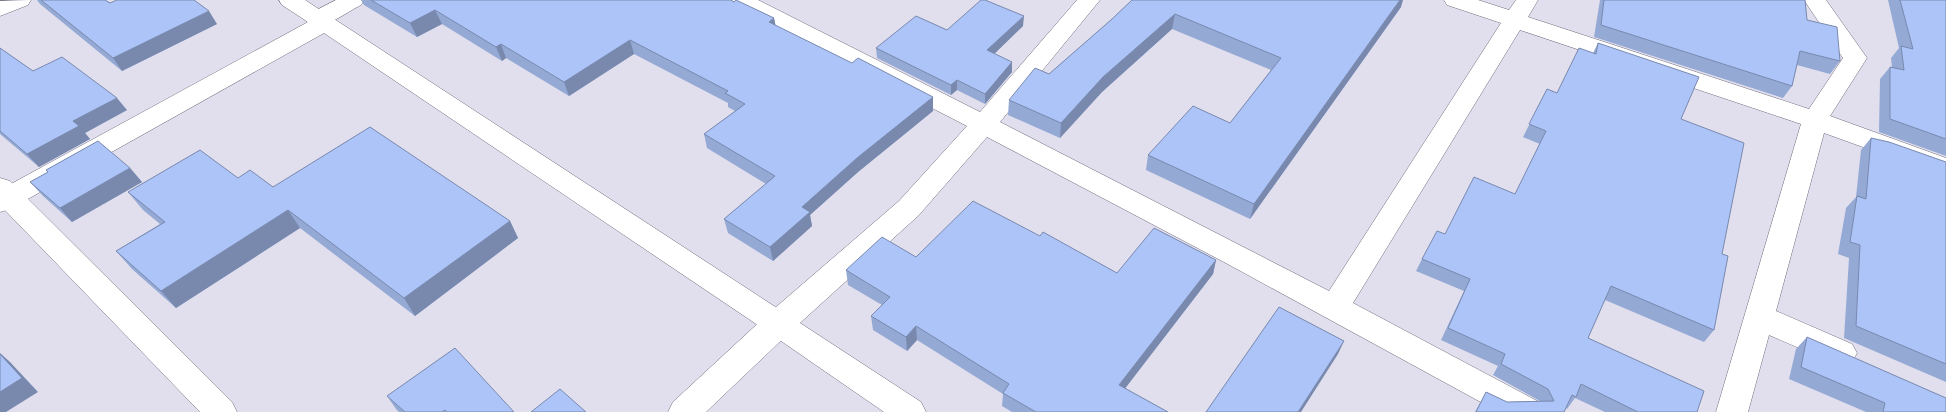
<svg xmlns="http://www.w3.org/2000/svg" width="1946" height="412" viewBox="0 0 1946 412" font-family="'Roboto Condensed',sans-serif">
	<rect width="100%" height="100%" fill="#e1dfee"/>
	<g fill="none" stroke-linecap="round" stroke-linejoin="round">
		<defs>
			<path id="street" d="M31,0l-3,5 -28,11v-15z
				M336,0h28l-3,5c-16,8 -34,24 -52,19l-4,-5 4,-5z
				M729,0h29l222,112 97,-112h23l-100,122 329,169 172,-268 -54,-18 -3,-5h34l31,10 7,-10h22l-10,17 281,92 34,-51 -39,-58h22l41,58 -37,58 116,42v19l-122,-44 -48,178 76,33 5,9 -5,9 -11,4 -72,-31 -21,77h-32l85,-288 -281,-94 -167,273 186,99 5,10h-45l-275,-150 -237,-125 -68,78 -129,117 -84,80h-38l5,-10 95,-88 131,-113 68,-75 -235,-121z
				M0,178l10,3 222,221 5,10h-37l-200,-207z"/>
			<path id="secondary" d="M279,0h26l616,402 5,10h-42l-116,-80 -444,-299 -314,176 -10,3v-22l308,-168 -26,-17z"/>
		</defs>
		<use href="#street" stroke="#6f6d7b" stroke-width="1"/>
		<use href="#secondary" stroke="#6f6d7b" stroke-width="1"/>
		<use href="#street" fill="#fff" fill-rule="evenodd"/>
		<use href="#secondary" fill="#fff" fill-rule="evenodd"/>
	</g>
	<path fill="#95a9d5" d="M37,0h68l5,3 107,21 -95,47 -82,-67z
		M361,0h370l43,18 1,7 158,86 -75,61 -48,43 2,11 -39,35 -45,-28 -4,-14 42,-35 -59,-36 -3,-14 31,-23 -7,-4v-4l-94,-49 -65,42 -63,-38 -4,3 -60,-37 -25,13 -53,-32z
		M1132,0l269,7 -151,212 -104,-49 2,-15 82,-32 41,-53 -99,-41 -70,63 -42,46 -52,-23 1,-15 40,-26 63,-55z
		M1600,0h205l2,20 33,41 -10,13 -33,-9 -5,21 -9,12 -189,-61z
		M1888,0h58v156l-67,-24 1,-53 10,-12h2l-1,-9 8,-10z
		M1023,26l-29,28 18,8v10l-27,32 -28,-14 -6,5 -74,-37 -1,-10 71,-18z
		M1598,43l83,76 41,135 -8,76 -10,12 -99,-42 -17,38 109,74h-92l-30,-14 -8,11 -1,-1 -2,4h-89l11,-20 21,10 33,-1 -47,-26 5,-9 -57,-26 23,-49 -48,-20 6,-12 23,-25 70,-40 25,-50 -17,-7 24,-48 10,4 36,-40z
		M0,48l33,23 94,39 -42,23 5,6 -51,28 -39,-33z
		M1871,138l75,24v220l-102,-44 5,-80 -11,-4 8,-46 10,-11 5,-47z
		M130,168l12,14 -70,40 -29,-26 -13,-14z
		M238,178l35,9 237,34 8,17 -103,78 -115,-88 -124,80 -44,-39 -16,-18 44,-27 -17,-14 -15,-18z
		M1040,236l77,37 99,-13 -3,14 -88,114 43,24h-156l-10,-6 1,-12 -86,-54 -10,11 -34,-21 -2,-14 11,-11 -34,-20 -2,-15 70,-13z
		M1807,337l139,75h-80l-77,-33 7,-30z
		M387,396l127,16h-115l-3,-3z"/>
	<path fill="#7989ae" d="M1400,0h3l-2,7 -151,212 4,-15z
		M435,10l7,14 -25,13 -7,-14z
		M209,11l8,13 -95,47 -9,-13z
		M1175,14l-3,15 -70,63 -42,46 1,-15 42,-46z
		M1024,16l-1,10 -36,35v-11z
		M774,18l3,14 -8,-10z
		M630,40l4,14 -65,42 -5,-14z
		M501,44l5,14 -4,3 -6,-14z
		M1012,62v10l-27,32v-10z
		M957,80v10l-6,5v-10z
		M933,97v14l-75,61 -48,43 2,11 -39,35 -3,-14 32,-40 55,-49z
		M117,98l10,12 -42,23 5,6 -51,28 -12,-13 46,-33z
		M130,168l12,14 -70,40 -12,-14z
		M288,210l12,18 -124,80 -15,-17z
		M510,221l8,17 -103,78 -11,-18z
		M1216,260l-3,14 -96,125 2,-14z
		M916,326l1,14 -10,11 -1,-14z
		M1344,341l-6,13 -37,58h-3z
		M0,353l10,9 28,30 -32,20h-6z"/>
	<path fill="#adc4f8" stroke="#7989ae" d="M41,0h64l5,3 7,-3h77l15,11 -96,47z
		M371,0h360l3,2 2,-2 38,18 -5,4 83,41 6,-5 75,39 -76,61 -55,49 8,5 -40,35 -46,-28 51,-43 -71,-42 41,-30 -20,-11 3,-2 -98,-51 -66,42 -63,-38 -5,3 -61,-37 -25,13z
		M981,0h4l39,16 -37,34 25,12 -27,32 -28,-14 -6,5 -75,-37 40,-32 31,14z
		M1132,0h268l-146,204 -106,-49 45,-49 37,17 51,-65 -106,-44 -72,63 -42,46 -52,-23 26,-32 14,6 63,-55z
		M1604,0h201l2,20 30,7 3,34 -40,-10 -8,35 -191,-61z
		M1900,0h46v139l-56,-20v-52l14,3 -3,-24 12,3z
		M1598,43l101,34 -18,42 63,24 -22,111 6,2 -14,74 -103,-44 -23,52 116,53 -7,21h-59l-57,-28 -5,13 -4,-2 -8,17h-88l10,-20 21,10 47,-1 -6,-12 -47,-25 4,-10 -57,-26 22,-49 -48,-20 15,-28 8,3 29,-57 41,17 31,-63 -17,-7 18,-35 10,4 22,-45 17,6z
		M0,48l33,23 29,-14 55,41 -44,23 6,5 -52,28 -27,-23z
		M370,127l140,94 -106,77 -116,-88 -127,81 -45,-40 49,-29 -37,-30 72,-42 38,28 12,-8 23,17z
		M1871,138l18,4 57,20v202l-90,-38 4,-81 -10,-3 7,-46 9,3z
		M98,141l32,27 -70,40 -30,-26 18,-10 -2,-2z
		M973,201l67,35 3,-4 74,41 37,-45 62,32 -97,125 49,27h-132l-33,-19 6,-9 -93,-58 -10,11 -35,-21 19,-19 -44,-27 36,-33 34,20z
		M1279,307l65,34 -46,71h-92z
		M1807,337l139,61v14h-63l2,-9 -84,-36z
		M455,348l59,64h-67l-2,-2 -3,2h-37l-18,-16z
		M0,354l22,24 -22,14z
		M560,389l26,23h-55z"/>
</svg>
